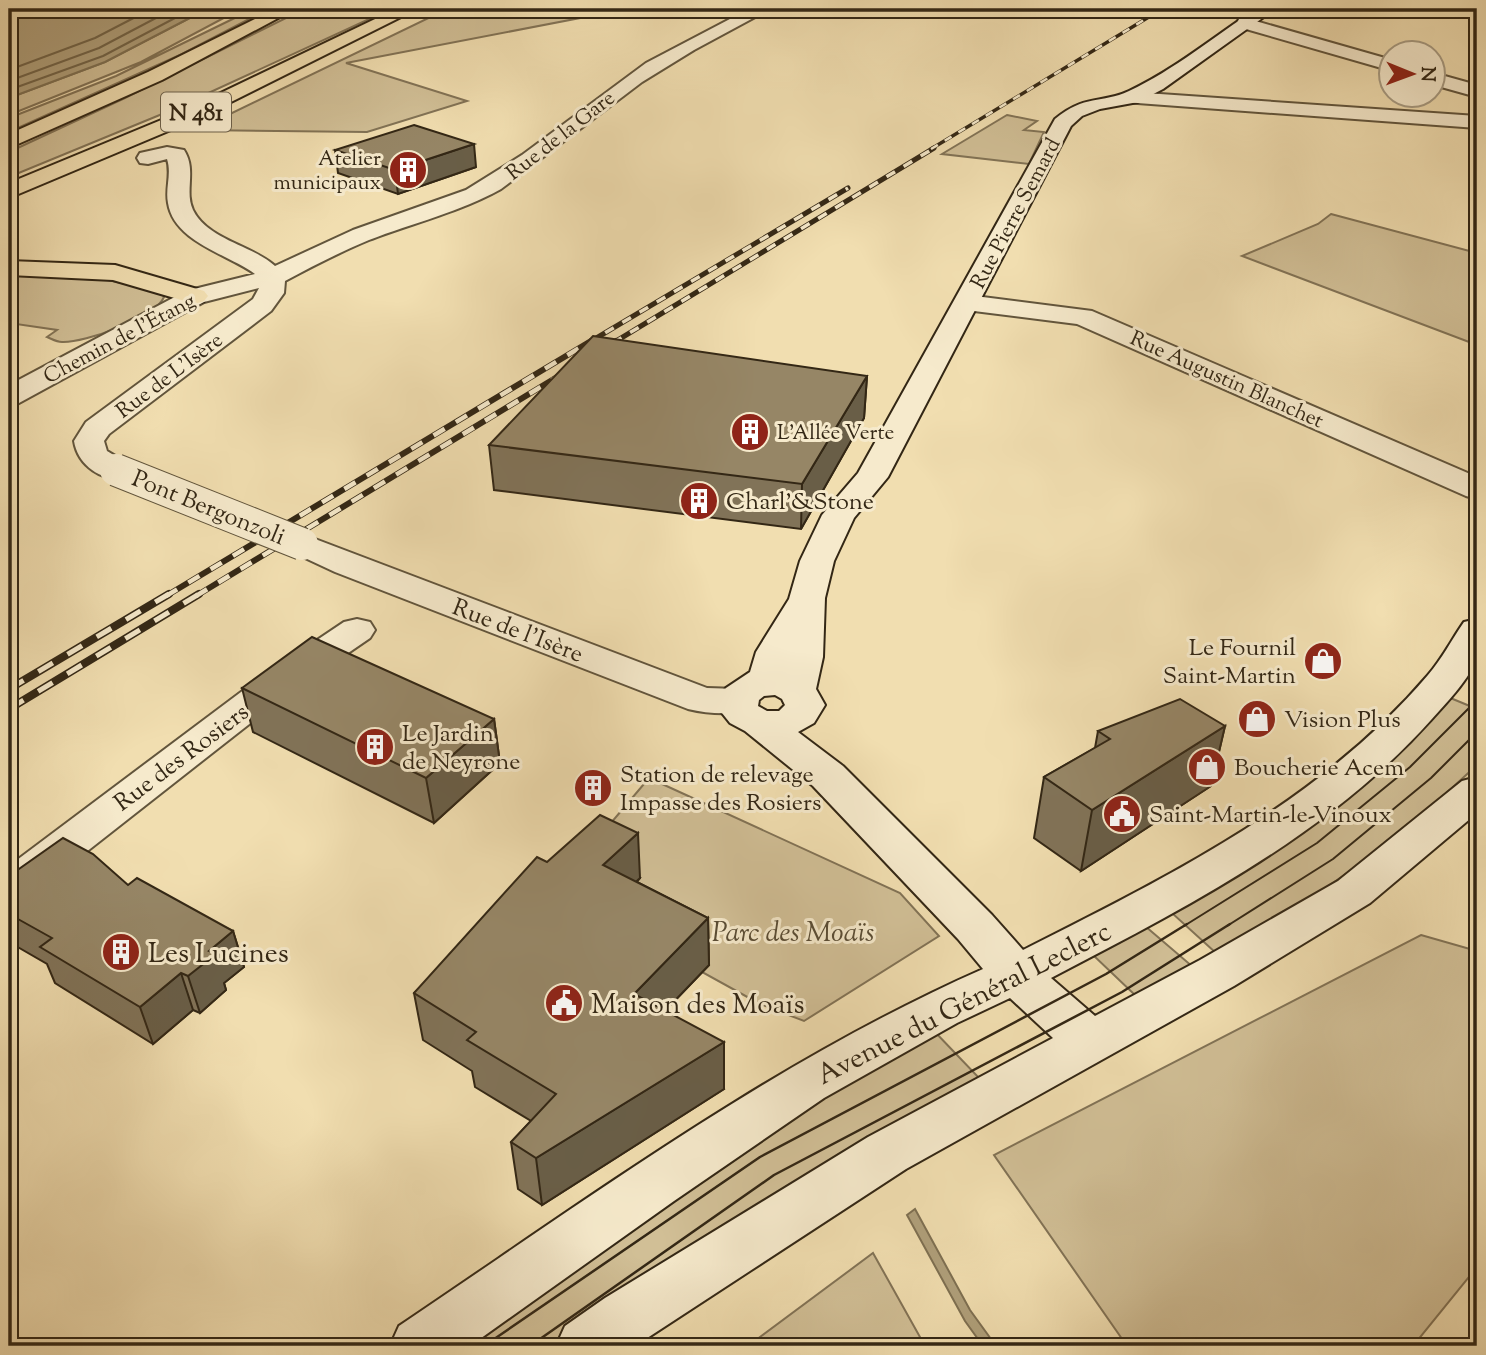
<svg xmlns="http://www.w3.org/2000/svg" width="1486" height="1355" viewBox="0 0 1486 1355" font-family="'Sorts Mill Goudy',serif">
	<rect width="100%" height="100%" fill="#f1deb0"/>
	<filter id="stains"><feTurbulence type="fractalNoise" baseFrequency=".00286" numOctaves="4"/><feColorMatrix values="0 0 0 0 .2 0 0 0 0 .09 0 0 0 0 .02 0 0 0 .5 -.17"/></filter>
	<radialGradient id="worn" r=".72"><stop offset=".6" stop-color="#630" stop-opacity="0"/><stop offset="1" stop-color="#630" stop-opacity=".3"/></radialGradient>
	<path fill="#d1bf96" stroke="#827356" stroke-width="2" d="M207,9h61l-86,45 -173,78v-14l107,-42 131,-64 -14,1 -92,49 -132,53v-17l96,-36z
		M304,9h87l-224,103 -158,65v-25l116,-54z
		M447,9h180l-281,54 121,38 -100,31 -170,-2z
		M1007,115l30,6 -13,9 20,2 -15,32 -87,-10z
		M1331,214l146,39v92l-235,-89 76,-32z
		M9,274l99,6 53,12 3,5c-9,21 -79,46 -102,45 -6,0 -10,-3 -15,-5l10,-7 -48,-7z
		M1448,697l29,12v56l-82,75 -87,60 -92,53 -43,-39 85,-53z
		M649,778l251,115 39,43 -135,85 -44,-17 -58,-32 7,-7 -121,-115z
		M1145,926l48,41 -57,29 -43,-41z
		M1421,935l56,16v316l-64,79h-286l-133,-191z
		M934,1031l47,49 -181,104 -238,162h-112l297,-210z
		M873,1253l52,93h-177z"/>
	<path fill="#b0a07b" stroke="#7e7052" stroke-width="2" d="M9,9h198l-102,53 -96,36z
		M915,1209l55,101 26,36h-13l-18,-25 -58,-106z"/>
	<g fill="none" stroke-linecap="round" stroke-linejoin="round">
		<path stroke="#726448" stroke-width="2" d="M9,70l86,-32 56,-29
			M9,81l90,-33 74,-39
			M9,90l94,-34 89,-47"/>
		<defs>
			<path id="street" d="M749,9h21l-76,41 -52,32 -141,107c-41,23 -88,34 -132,51 -29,12 -56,26 -84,41l-1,12 -13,18 -162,123 -5,7 3,10 20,12 5,7 -5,7c-24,6 -49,-11 -53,-36l12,-19 167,-123 6,-11 -55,14 -185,101 -10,3v-21l177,-94 69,-17c-27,-20 -81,-32 -87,-71 -3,-15 4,-29 -1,-44l-19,5 -8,-1 -3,-5 3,-5 27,-6 17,3c13,20 0,41 9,60 15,30 59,35 82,56l78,-36 113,-40 56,-35 124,-92z
				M1245,18l147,42v11l-153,-44 -2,-4 2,-4z
				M1434,73l43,12v12l-43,-12z
				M1131,92l346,24v12l-353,-26 -3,-4z
				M967,295l125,16 385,166v22l-11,-3 -389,-172 -119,-15 -4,-6 4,-6z
				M302,534l405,154 31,1 14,3 6,9 -6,9c-21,5 -43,4 -64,-1l-353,-137 -45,-21 -5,-7 5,-7z
				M357,619l13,3 5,8 -5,8 -89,61 -256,201 -16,5v-39l244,-183 91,-61z"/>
			<path id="secondary" d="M1256,9h19l-112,80 -25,13 -38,7 -18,7 -11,10 -183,351 -34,41 -20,43 -9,37 -2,59 -7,32 9,16 -11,18 -16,9 45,34 149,149 31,35c146,-74 297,-148 405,-275 14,-16 24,-36 36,-53l13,-3c0,12 4,31 -1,42 -10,22 -29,41 -45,59 -104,116 -244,187 -380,258l44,38 105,-56 138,-79 124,-100 15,-4v36l-107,90 -136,83 -328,183 -271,177h-79l9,-20 40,-28 263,-161 185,-99 -43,-40 -53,25 -133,75 -150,103 -204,145h-80l9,-20c189,-127 375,-265 584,-357l-25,-30 -145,-153 -68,-55 -15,-8 -12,-15 2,-12 6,-8 24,-16 6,-20 33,-53 11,-38 22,-46 36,-42 197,-354c30,-25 46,-15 74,-28 45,-21 86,-55 127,-82zM775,695l7,4 3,6 -6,6h-12l-9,-5 1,-6 5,-4z"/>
			<path id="highway" d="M275,9h20l-133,71 -153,68v-14l139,-62z
				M396,9h21l-220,110 -188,79v-15l174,-72z
				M9,261l106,4 89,26 4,5 -4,5 -9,3 -82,-24 -104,-5z"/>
		</defs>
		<use href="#street" stroke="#62553c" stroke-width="4"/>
		<use href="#secondary" stroke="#332715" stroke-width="4"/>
		<use href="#highway" stroke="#332715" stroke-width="4"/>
		<use href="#street" fill="#f6eacc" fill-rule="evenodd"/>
		<use href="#secondary" fill="#f6eacc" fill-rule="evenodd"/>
		<use href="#highway" fill="#f1deb0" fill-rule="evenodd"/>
		<path stroke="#332715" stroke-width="2" d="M1184,926l133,-83 93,-76 67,-67
			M1227,926l106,-67 98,-81 46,-46"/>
		<path stroke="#332715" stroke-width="2.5" d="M484,1346l276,-189 346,-183 81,-50
			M530,1346l244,-171 348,-183 108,-68"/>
		<defs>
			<path id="rail-far3" d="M931,149l231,-140"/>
			<path id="rail-far2" d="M588,343l260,-155
				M613,343l321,-195"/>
			<path id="rail-far1" d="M600,351l16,-10
				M166,596l425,-255
				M196,596l371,-225"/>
			<path id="rail" d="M9,689l160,-95
				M9,709l190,-115"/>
		</defs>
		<use href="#rail-far3" stroke="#332715" stroke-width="3.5"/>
		<use href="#rail-far2" stroke="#332715" stroke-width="5"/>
		<use href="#rail-far1" stroke="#332715" stroke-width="6"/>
		<use href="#rail" stroke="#332715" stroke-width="8"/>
		<use href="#rail-far3" stroke="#f6eacc" stroke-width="2.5" stroke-dasharray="8" stroke-linecap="butt"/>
		<use href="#rail-far2" stroke="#f6eacc" stroke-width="3.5" stroke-dasharray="10" stroke-linecap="butt"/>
		<use href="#rail-far1" stroke="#f6eacc" stroke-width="4.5" stroke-dasharray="13" stroke-linecap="butt"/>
		<use href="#rail" stroke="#f6eacc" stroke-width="5" stroke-dasharray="17" stroke-linecap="butt"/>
		<defs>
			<path id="street-bridge" d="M116,470l186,74"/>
		</defs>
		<use href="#street-bridge" stroke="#62553c" stroke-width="34" stroke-linecap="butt"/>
		<use href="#street-bridge" stroke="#f6eacc" stroke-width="32"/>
	</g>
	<path fill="#817358" stroke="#332715" stroke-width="2" d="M335,150l141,17 -78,27 -60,-21z
		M867,376l-3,42 -63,111 -307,-39 -5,-45z
		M242,688l252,31 6,44 -66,60 -181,-91z
		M1225,726l-14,60 -130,85 -47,-33 10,-61 51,-29 3,-17z
		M547,862l93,16 -3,4 71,36 1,47 -44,46 59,78 -182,116 -24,-16 -7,-47 20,-21 -56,-34 -3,-16 -49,-31 -9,-47z
		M9,876l119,9 105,46 11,36 -20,16 2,7 -26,23 -7,-3 -40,34 -98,-61 -8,-19 -38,-22z"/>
	<path fill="#695e47" stroke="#332715" stroke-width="2" d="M474,144l2,23 -78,27 -3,-24z
		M9,338l4,16 -4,2z
		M867,376l-3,42 -63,111 1,-45z
		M494,719l6,44 -66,60 -8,-45z
		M1225,726l-14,60 -130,85 11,-61z
		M638,833l2,45 -34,33 -3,-46z
		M708,918l1,47 -72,75 -3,-46z
		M233,931l11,36 -20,16 2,7 -26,23 -12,-37 21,-25z
		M181,973l12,37 -40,34 -13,-37z
		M724,1042v47l-182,116 -6,-47z"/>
	<path fill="#968666" stroke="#332715" stroke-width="2" d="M414,125l60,19 -79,26 -60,-20z
		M593,336l274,40 -65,108 -313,-39z
		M312,637l182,82 -68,59 -184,-90z
		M1180,699l45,27 -133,84 -48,-33 66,-38 -12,-8z
		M600,815l38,18 -35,32 105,53 -74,76 90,48 -188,116 -25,-16 45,-48 -89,-54 9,-8 -62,-39 123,-136 10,5z
		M63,838l30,16 35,31 9,-7 96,53 -24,20 7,3 -28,22 -7,-3 -41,34 -100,-60 12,-9 -43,-24v-38z"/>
	<defs>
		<symbol id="building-disc" viewBox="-11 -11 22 22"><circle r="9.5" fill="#8f2418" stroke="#f6eacc"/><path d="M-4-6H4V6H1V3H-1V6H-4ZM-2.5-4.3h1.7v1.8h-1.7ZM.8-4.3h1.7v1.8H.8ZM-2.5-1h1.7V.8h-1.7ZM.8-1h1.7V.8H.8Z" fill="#fff"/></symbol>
		<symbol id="shop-disc" viewBox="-11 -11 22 22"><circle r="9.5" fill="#8f2418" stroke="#f6eacc"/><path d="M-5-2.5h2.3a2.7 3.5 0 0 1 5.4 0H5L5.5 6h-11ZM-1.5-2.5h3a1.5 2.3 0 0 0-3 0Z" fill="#fff"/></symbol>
		<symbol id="civic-disc" viewBox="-11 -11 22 22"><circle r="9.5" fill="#8f2418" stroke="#f6eacc"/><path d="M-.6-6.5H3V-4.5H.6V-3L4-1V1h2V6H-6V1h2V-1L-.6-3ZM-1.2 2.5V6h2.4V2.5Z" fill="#fff"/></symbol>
	</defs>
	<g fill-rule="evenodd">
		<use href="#building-disc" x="386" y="148" width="44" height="44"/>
		<use href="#building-disc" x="728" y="410" width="44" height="44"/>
		<use href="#building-disc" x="677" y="479" width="44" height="44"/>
		<use href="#shop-disc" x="1301" y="639" width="44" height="44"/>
		<use href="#shop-disc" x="1235" y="697" width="44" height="44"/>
		<use href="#building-disc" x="353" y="725" width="44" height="44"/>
		<use href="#shop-disc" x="1185" y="745" width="44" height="44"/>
		<use href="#building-disc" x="571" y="766" width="44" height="44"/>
		<use href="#civic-disc" x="1100" y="792" width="44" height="44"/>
		<use href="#building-disc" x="99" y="930" width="44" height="44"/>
		<use href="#civic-disc" x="542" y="981" width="44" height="44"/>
	</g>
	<g text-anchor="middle" stroke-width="6" stroke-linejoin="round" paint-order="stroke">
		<g font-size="21" fill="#332715" stroke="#f6eacc">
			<text transform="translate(560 135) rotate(-38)" y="7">Rue de la Gare</text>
			<text transform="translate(1015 213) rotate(-62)" y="7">Rue Pierre Semard</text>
			<text transform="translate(119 338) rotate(-28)" y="7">Chemin de l'Étang</text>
			<text transform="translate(169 375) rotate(-37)" y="7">Rue de L'Isère</text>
			<text transform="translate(1227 379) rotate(24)" y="7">Rue Augustin Blanchet</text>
		</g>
		<g font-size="21" fill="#332715" stroke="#f6eacc" text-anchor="end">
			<text x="381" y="165">Atelier<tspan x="381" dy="24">municipaux</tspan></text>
			<text x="777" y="439" text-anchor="start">L'Allée Verte</text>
		</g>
		<rect fill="#f6eacc" stroke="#6e624c" stroke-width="2" x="161" y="92.5" width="70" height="39" rx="5"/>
		<g font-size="23" font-weight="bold" fill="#332715">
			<text x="196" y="120">N 481</text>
		</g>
		<g font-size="24" fill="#332715" stroke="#f6eacc" text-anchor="start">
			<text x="726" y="509">Charl’&amp;Stone</text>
			<text x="1296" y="655" text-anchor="end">Le Fournil<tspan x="1296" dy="28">Saint-Martin</tspan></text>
			<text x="1284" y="727">Vision Plus</text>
			<text x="402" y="741">Le Jardin<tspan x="402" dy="28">de Neyrone</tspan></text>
			<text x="1234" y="775">Boucherie Acem</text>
			<text x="620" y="782">Station de relevage<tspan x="620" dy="28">Impasse des Rosiers</tspan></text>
			<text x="1149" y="822">Saint-Martin-le-Vinoux</text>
		</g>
		<g font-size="24" fill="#332715" stroke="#f6eacc">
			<text transform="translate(209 507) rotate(22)" y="8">Pont Bergonzoli</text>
			<text transform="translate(518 630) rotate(21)" y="8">Rue de l'Isère</text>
			<text transform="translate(181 757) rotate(-37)" y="8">Rue des Rosiers</text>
		</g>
		<g font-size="28" font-style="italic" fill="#5a4d35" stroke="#f6eacc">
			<text x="793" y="941">Parc des Moaïs</text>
		</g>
		<g font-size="28" fill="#332715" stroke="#f6eacc" text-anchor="start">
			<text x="148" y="962">Les Lucines</text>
			<text x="591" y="1013">Maison des Moaïs</text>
		</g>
		<g font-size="28" fill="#332715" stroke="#f6eacc">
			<text transform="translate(963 1002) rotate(-27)" y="10">Avenue du Général Leclerc</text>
		</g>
	</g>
	<rect width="1486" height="1355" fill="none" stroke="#f1deb0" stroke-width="35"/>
	<rect x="10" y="10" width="1465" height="1334" fill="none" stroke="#332715" stroke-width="3.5"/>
	<rect x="18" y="18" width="1451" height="1320" fill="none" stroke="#332715" stroke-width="2"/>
	<g transform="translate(1412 74) rotate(91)"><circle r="33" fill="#f6eacc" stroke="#a89c83" stroke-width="2"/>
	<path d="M0-5L12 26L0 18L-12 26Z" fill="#8f2418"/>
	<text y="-10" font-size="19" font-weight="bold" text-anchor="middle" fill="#332715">N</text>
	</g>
	<rect width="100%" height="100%" filter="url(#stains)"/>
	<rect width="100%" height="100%" fill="url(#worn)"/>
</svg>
